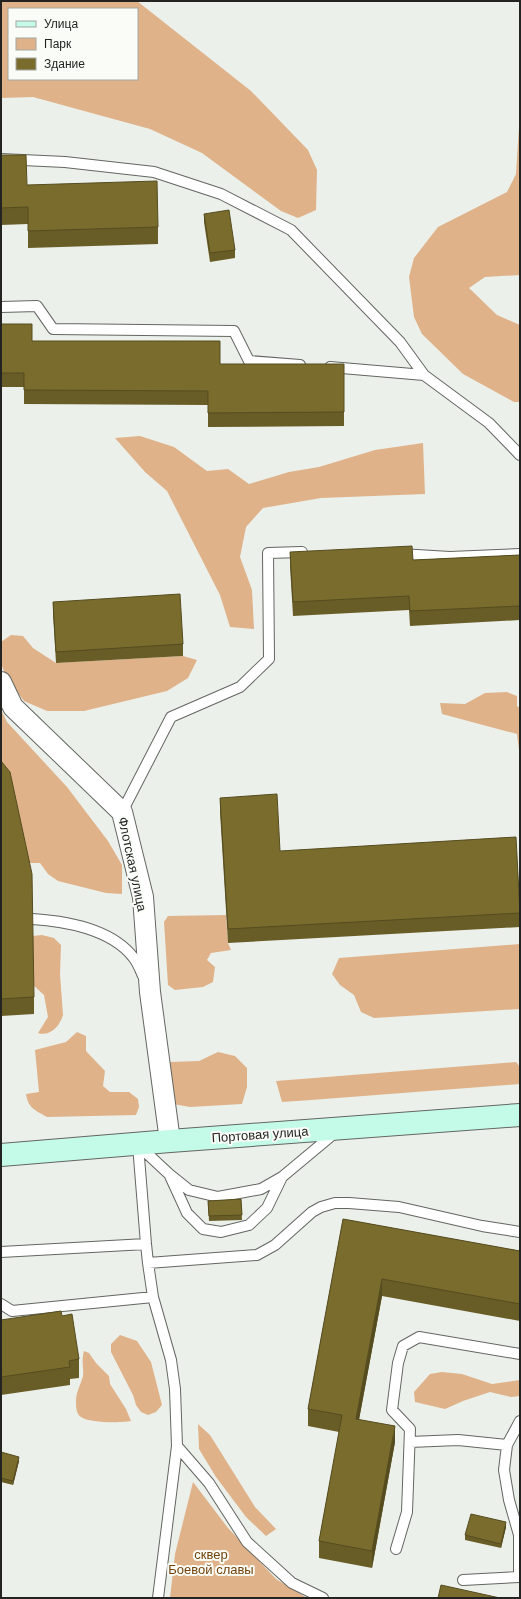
<svg xmlns="http://www.w3.org/2000/svg" width="521" height="1599" viewBox="0 0 521 1599" font-family="Helvetica,sans-serif">
	<rect width="100%" height="100%" fill="#ecf0ea"/>
	<path fill="#dfb289" fill-rule="evenodd" d="M1,1h136l114,90 57,59 9,20 -1,40 -18,8 -17,-7 -79,-58 -52,-24 -117,-32 -32,1zM9,9h128v70h-128z
		M520,111v164l-35,2 -16,11 28,27 23,10v77h-6l-51,-28 -41,-40 -8,-17 -5,-40 5,-19 24,-31 69,-35 9,-18z
		M140,436l34,11 33,24 21,-2 21,15 40,-12 30,-5 56,-17 48,-7 2,51 -104,4 -58,10 -17,19 -6,30 12,33 2,39 -24,-2 -10,-32 -53,-104 -22,-19 -30,-34z
		M11,635l12,1 10,12 23,15 127,-7 14,4 -9,18 -21,13 -83,20h-37l-23,-10 -18,-24 -5,-14v-21z
		M507,692l10,4v10l3,2v50l-3,-24 -75,-20 -2,-11 25,1 20,-11z
		M1,710l6,12 60,65 41,54 14,24v29l-16,-1 -48,-12 -10,-7 -8,-11h-14l-25,-85z
		M226,915l2,28 3,7 -20,3 -4,7 8,7 -2,15 -10,5 -28,3 -7,-5 -4,-63 4,-6z
		M42,935l12,3 7,7 -1,29 3,41c-3,11 -13,22 -25,18l10,-16 -4,-22 -11,-10 -1,-49z
		M520,944v65l-146,9 -13,-6 -7,-17 -14,-10 -8,-11 7,-16z
		M77,1032l9,4v15l19,20 -2,15 7,6h19l9,7 1,8 -3,8 -89,2c-12,-7 -19,-9 -21,-23l13,-2 -4,-42 31,-8z
		M218,1052l17,4 12,12v19l-5,17 -52,3 -17,-3 -3,-42 29,-1z
		M516,1062l4,5v17l-209,16 -29,2 -6,-21z
		M120,1335l17,6 14,21 11,43 -6,7 -8,3 -7,-3 -5,-7 -3,-10 -22,-43v-8z
		M84,1351l5,2 7,10 13,13 1,8 16,25 5,12c-10,2 -42,2 -50,-4 -5,-3 -5,-11 -5,-17 0,-8 5,-16 7,-24 1,-9 -2,-14 1,-25z
		M442,1372l20,2 30,10 28,-4v16l-9,1 -21,-5 -27,9 -18,8 -30,-7 -1,-10 16,-18z
		M198,1424l12,11 45,72 21,22 -10,7 -20,-19 -30,-40 -17,-28z
		M193,1482l35,46 48,51 31,19h-137l5,-44z"/>
	<g fill="none" stroke-linecap="round" stroke-linejoin="round">
		<defs>
			<path id="lane" d="M1,159l64,3 89,10 67,22 70,36 109,112 24,33 65,48 31,32
				M1,307l36,-1 16,23 181,2 15,30 51,4
				M330,367l94,8
				M400,554l50,3 70,-3
				M122,812l49,-95 69,-30 29,-28 -1,-106 34,-1
				M32,919c33,2 79,10 101,38 5,6 7,12 10,19
				M138,1145l8,99 2,19 109,-8 18,-10 37,-33 9,-5 14,-4h14l50,4 83,19 38,6
				M138,1145l31,29 20,16 29,7 43,-8 21,-12 54,-45
				M170,1176l17,37 16,16 18,3 28,-7 18,-17 15,-31
				M1,1252l145,-8
				M148,1263l5,34
				M1,1304l11,7 141,-14 18,63 4,29 2,57 32,37 38,59 45,41 31,15
				M410,1442l48,-2 49,5
				M396,1549l11,-37 3,-83 -18,-19 6,-47 5,-17 16,-9 101,17
				M463,1580l56,-3v-42l-10,-35 -5,-30 3,-25 13,-24
				M158,1598l19,-152"/>
			<path id="street" d="M1,682l12,25 109,105 21,85 7,95 20,149"/>
			<path id="secondary" d="M1,1155l169,-14 350,-26"/>
		</defs>
		<use href="#lane" stroke="#636661" stroke-width="12"/>
		<use href="#street" stroke="#636661" stroke-width="22"/>
		<use href="#secondary" stroke="#636661" stroke-width="24"/>
		<use href="#lane" stroke="#fff" stroke-width="10"/>
		<use href="#street" stroke="#fff" stroke-width="20"/>
		<use href="#secondary" stroke="#c4fae8" stroke-width="22"/>
	</g>
	<path fill="#695d27" d="M1,155l26,30 131,42v17l-130,4v-24l-27,1z
		M204,214l31,36v8l-25,4 -6,-40z
		M1,324l31,17 188,23h124v62l-136,1v-22l-184,-1v-17h-23z
		M290,552l123,8 107,-5v65l-110,6 -1,-16 -116,6 -3,-50z
		M53,602l130,42v12l-127,7 -3,-49z
		M1,761l33,236v17l-33,2z
		M220,798l60,53 240,56v20l-292,16 -8,-131z
		M241,1199l1,21 -33,1 -1,-20z
		M343,1219l177,32v70l-138,-25 -23,123 36,23 -23,126 -53,-10v-17l20,-109 -31,-6v-17z
		M62,1316l17,43v19l-9,1v6l-69,10v-75z
		M1,1452l18,9 -6,24 -12,-3z
		M506,1527l-5,21 -36,-8v-5z"/>
	<path fill="#554c20" d="M382,1279v17l-26,140v-17z
		M395,1426v16l-23,126v-17z
		M19,1457v4l-6,24v-4z
		M506,1522v5l-5,21v-4z"/>
	<path fill="#7a6c2d" stroke="#554c20" d="M1,155h25l1,30 130,-4 1,46 -130,4v-24l-27,1z
		M229,210l6,40 -25,3 -6,-39z
		M1,324h31v17h188v23h124v48l-136,1v-22l-184,-1v-17h-23z
		M412,546l1,14 107,-5v51l-110,5 -1,-15 -116,6 -3,-50z
		M180,594l3,50 -127,8 -3,-50z
		M1,761l9,11 22,102 2,123 -33,2z
		M277,794l3,57 236,-14 4,76 -292,16 -8,-131z
		M241,1199l1,16 -33,1 -1,-15z
		M343,1219l177,32v53l-138,-25 -26,140 39,7 -23,125 -53,-10 23,-126 -34,-6z
		M61,1311l1,5 10,-2 7,45 -10,2 1,6 -69,10v-57z
		M1,1452l18,5 -6,24 -12,-3z
		M471,1514l35,8 -5,22 -36,-9z
		M441,1585l59,13h-62z"/>
	<g text-anchor="middle" stroke-width="4" stroke-linejoin="round" paint-order="stroke">
		<g font-size="13" fill="#232422" stroke="#fafdf7">
			<text transform="translate(133 864) rotate(78)" y="5">Флотская улица</text>
			<text transform="translate(260 1134) rotate(-4)" y="5">Портовая улица</text>
		</g>
		<g font-size="13" fill="#72430c" stroke="#fafdf7">
			<text x="211" y="1559">сквер<tspan x="211" dy="15">Боевой славы</tspan></text>
		</g>
	</g>
	<rect width="521" height="1599" fill="none" stroke="#232422" stroke-width="4"/>
	<rect x="8" y="8" width="130" height="72" fill="#fafdf7" stroke="#a4a6a2"/>
	<rect x="16" y="21" width="20" height="6" fill="#c4fae8" stroke="#a4a6a2"/>
	<text x="44" y="28" font-size="12" fill="#232422">Улица</text>
	<rect x="16" y="38" width="20" height="12" fill="#dfb289" stroke="#a4a6a2"/>
	<text x="44" y="48" font-size="12" fill="#232422">Парк</text>
	<rect x="16" y="58" width="20" height="12" fill="#7a6c2d" stroke="#a4a6a2"/>
	<text x="44" y="68" font-size="12" fill="#232422">Здание</text>
</svg>
